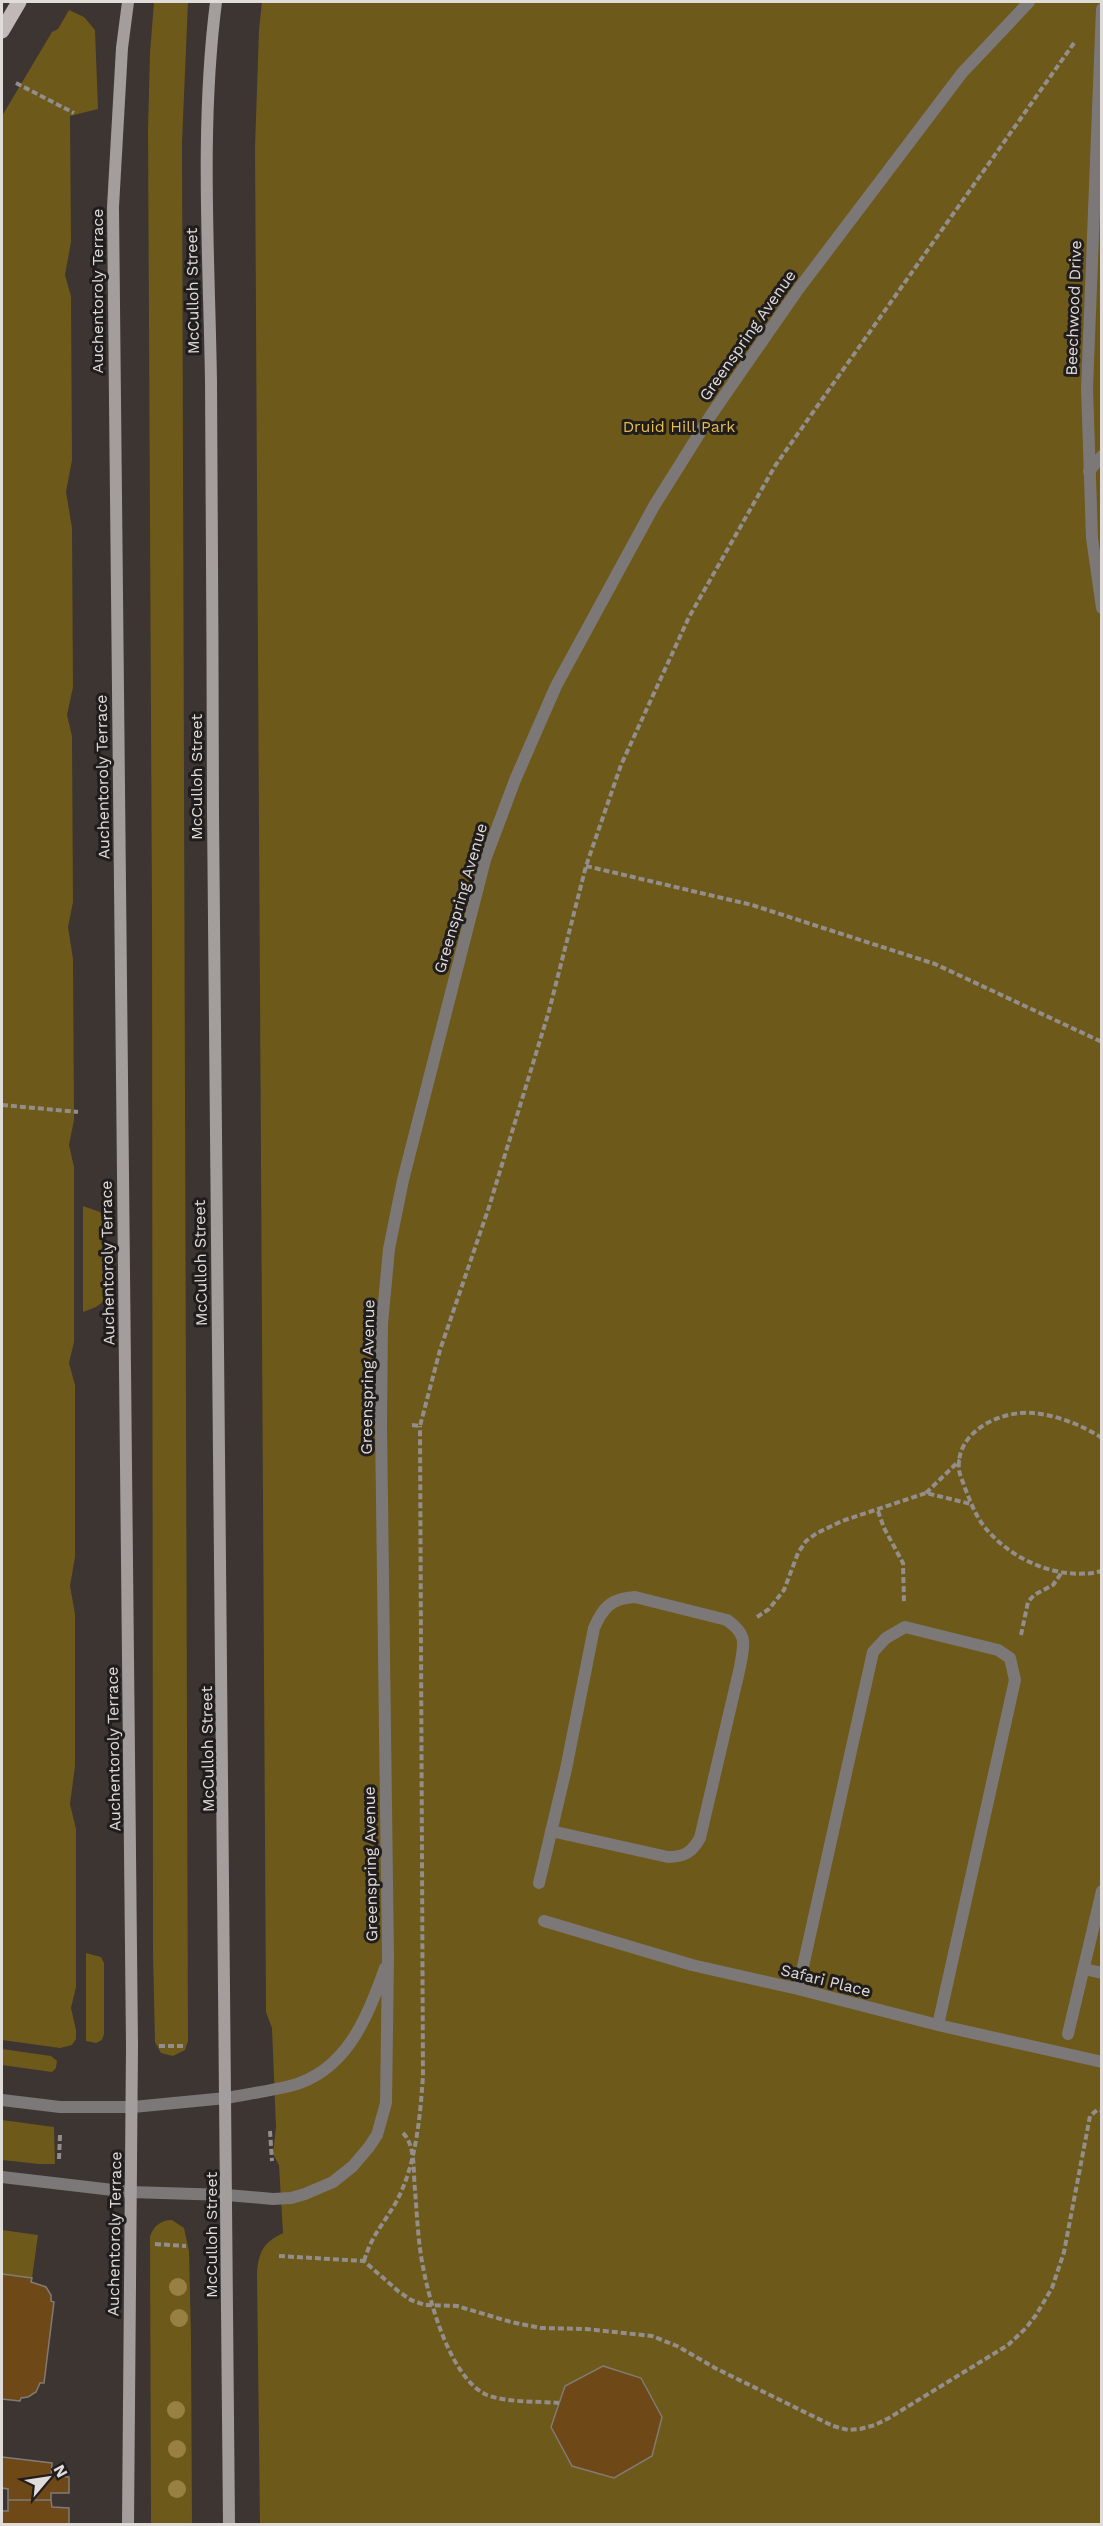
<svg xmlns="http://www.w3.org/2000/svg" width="1103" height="2526" viewBox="0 0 1103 2526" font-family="'Work Sans',sans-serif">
	<rect width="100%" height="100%" fill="#3c3532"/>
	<path fill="#6d5919" d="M154,2h34l-6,140 6,1899 -3,9 -12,6 -12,-3 -6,-11 -2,-89 -1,-1036 -4,-787 2,-77z
		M262,2h839v2522h-841l-3,-252c2,-21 7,-30 26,-39l-4,-68 -6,-11 3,-27 -4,-99 -6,-16 -11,-1864 4,-118z
		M69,10l15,7 11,13 3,79 -28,7 1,126 -6,33 6,21 1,164 -6,32 6,36 1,159 -6,28 5,21 1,166 -5,25 5,32 1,161 -5,25 5,22v175l-5,21 6,22v172l-5,29 5,28v152l-5,38 6,25v158l-5,21 5,22v9l-4,6 -12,3 -58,-8v-1924l50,-84 6,-3z
		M83,1206l17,6 3,5v85l-7,5 -13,5z
		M86,1953l15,4 3,6v71l-2,6 -6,3 -10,-2z
		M2,2049l49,7 6,5 -1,7 -4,4 -50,-7z
		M2,2120l52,7 1,37h-16l-37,-4z
		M172,2220l12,8 5,23 2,86 1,187h-41l-1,-287c3,-11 11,-17 22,-17z
		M2,2230l36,5 -6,43 -30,-4z"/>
	<path fill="#6f4817" stroke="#817b75" stroke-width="1.5" d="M2,2274l30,4 -1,4 15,5 5,8v6l3,1 -10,81h-4l-4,9 -8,5 -7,1 -1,3 -18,-2z
		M603,2366l38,12 21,39 -10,39 -38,22 -42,-12 -21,-39 14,-41z
		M2,2457l50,6 -1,13 18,1v16h-18v7h-43v-11l-6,-1z
		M8,2500h43l1,7 17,1v16h-67v-13h6z"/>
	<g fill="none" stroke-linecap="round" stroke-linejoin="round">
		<path stroke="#938e8b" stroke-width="4" stroke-dasharray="6 3" stroke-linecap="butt" d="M16,83l58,30
			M586,866l166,39 183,59 167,78
			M2,1105l76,7
			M412,1425l8,1 20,-76 49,-143 60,-196 37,-145 35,-101 68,-148 86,-151 299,-423
			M1102,1438c-20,-13 -46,-23 -69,-25 -33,-3 -78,19 -74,57 1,6 4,12 6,18 5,13 10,26 18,37 26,34 76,57 119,46
			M926,1493l34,-33
			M878,1511l6,17 19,35 1,40
			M757,1617l12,-8 15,-19 14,-37 8,-12 11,-8 25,-12 84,-28 45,11
			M1021,1635l7,-33 6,-7 19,-10 9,-13
			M159,2046h25
			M270,2131l2,30
			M403,2133c13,13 10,40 12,57 2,25 3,52 8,77 7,37 28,112 64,128 21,8 50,6 72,8
			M59,2159l1,-24
			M155,2244l31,2
			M279,2256l85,5 34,30 13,9 14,5 32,1 54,16 30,6 45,1 66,7 25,10 38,22 118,58 15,4 12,-1 15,-4 14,-7 119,-73 18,-17 10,-13 16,-27 12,-36 26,-136 7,-6 5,1
			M364,2261c8,-26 18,-35 31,-57 21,-37 25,-86 28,-128l-3,-650"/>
		<path stroke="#7c7878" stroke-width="12" d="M1089,471l13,-15
			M539,1883l27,-114 28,-141c9,-21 18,-30 41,-31l92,23c21,15 17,23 13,47l-40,171c-8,14 -15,19 -32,19l-117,-26
			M544,1921l148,44 106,24 140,36 164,37
			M1084,1969l18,4
			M798,1989l75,-337 13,-14 19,-11 93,23 12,8 5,22 -77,345
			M1068,2034l34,-143"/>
		<path stroke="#7c7878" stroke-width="12" d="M1102,9l-15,379 5,150 10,70
			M226,2098c21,-4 44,-7 64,-12 56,-14 78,-69 95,-118
			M227,2195l46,4 18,-1 14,-4 28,-12 20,-16 16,-19 8,-12 9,-32 2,-145 -7,-533 1,-101 7,-75 14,-69 82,-320 30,-80 41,-94 98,-180 57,-91 86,-124 165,-218 67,-71"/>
		<path stroke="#7c7878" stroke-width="12" d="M2,2100l58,7h73l93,-9
			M2,2177l128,15 97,3"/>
		<path stroke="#a39d9c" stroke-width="12" d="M128,2l-6,46 -9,159 19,1839 -4,478
			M216,2c-16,125 -7,253 -5,379 2,144 1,288 2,432 3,570 13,1141 16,1711"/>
		<path stroke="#c1b9b8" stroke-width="15" d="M2,31l17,-29"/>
	</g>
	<g fill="#978042">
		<circle cx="178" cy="2287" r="9"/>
		<circle cx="179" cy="2318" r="9"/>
		<circle cx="176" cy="2410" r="9"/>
		<circle cx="177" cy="2449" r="9"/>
		<circle cx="177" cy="2489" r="9"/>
	</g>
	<g text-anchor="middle" stroke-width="6" stroke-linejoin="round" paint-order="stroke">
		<g font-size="16" fill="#e0dcda" stroke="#211d1c">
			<text transform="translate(97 291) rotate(-90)" y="6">Auchentoroly Terrace</text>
			<text transform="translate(192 291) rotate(-91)" y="6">McCulloh Street</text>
			<text transform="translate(1073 308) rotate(-88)" y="6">Beechwood Drive</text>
			<text transform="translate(747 335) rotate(-55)" y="6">Greenspring Avenue</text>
			<text transform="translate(102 777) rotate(-91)" y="6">Auchentoroly Terrace</text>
			<text transform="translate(196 777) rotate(-90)" y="6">McCulloh Street</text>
			<text transform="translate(460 898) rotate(-74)" y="6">Greenspring Avenue</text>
			<text transform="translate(107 1263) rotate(-91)" y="6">Auchentoroly Terrace</text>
			<text transform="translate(200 1263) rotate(-91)" y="6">McCulloh Street</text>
			<text transform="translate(367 1377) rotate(-89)" y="6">Greenspring Avenue</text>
			<text transform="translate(113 1749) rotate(-91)" y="6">Auchentoroly Terrace</text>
			<text transform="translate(207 1749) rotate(-91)" y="6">McCulloh Street</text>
			<text transform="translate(370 1864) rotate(-91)" y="6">Greenspring Avenue</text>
			<text transform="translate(826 1980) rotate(14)" y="6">Safari Place</text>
			<text transform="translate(114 2234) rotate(-89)" y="6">Auchentoroly Terrace</text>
			<text transform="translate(211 2235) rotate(-90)" y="6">McCulloh Street</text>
		</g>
		<g font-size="16" fill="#e2bd50" stroke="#211d1c">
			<text x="679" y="432">Druid Hill Park</text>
		</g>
	</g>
	<rect width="1103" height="2526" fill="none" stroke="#e0dcda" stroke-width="6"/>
	<g transform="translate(48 2478) rotate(61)" stroke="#211d1c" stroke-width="4.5" paint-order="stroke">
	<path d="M0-4.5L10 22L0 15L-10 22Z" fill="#e0dcda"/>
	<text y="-9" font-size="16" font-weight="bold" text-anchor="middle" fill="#e0dcda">N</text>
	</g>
</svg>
